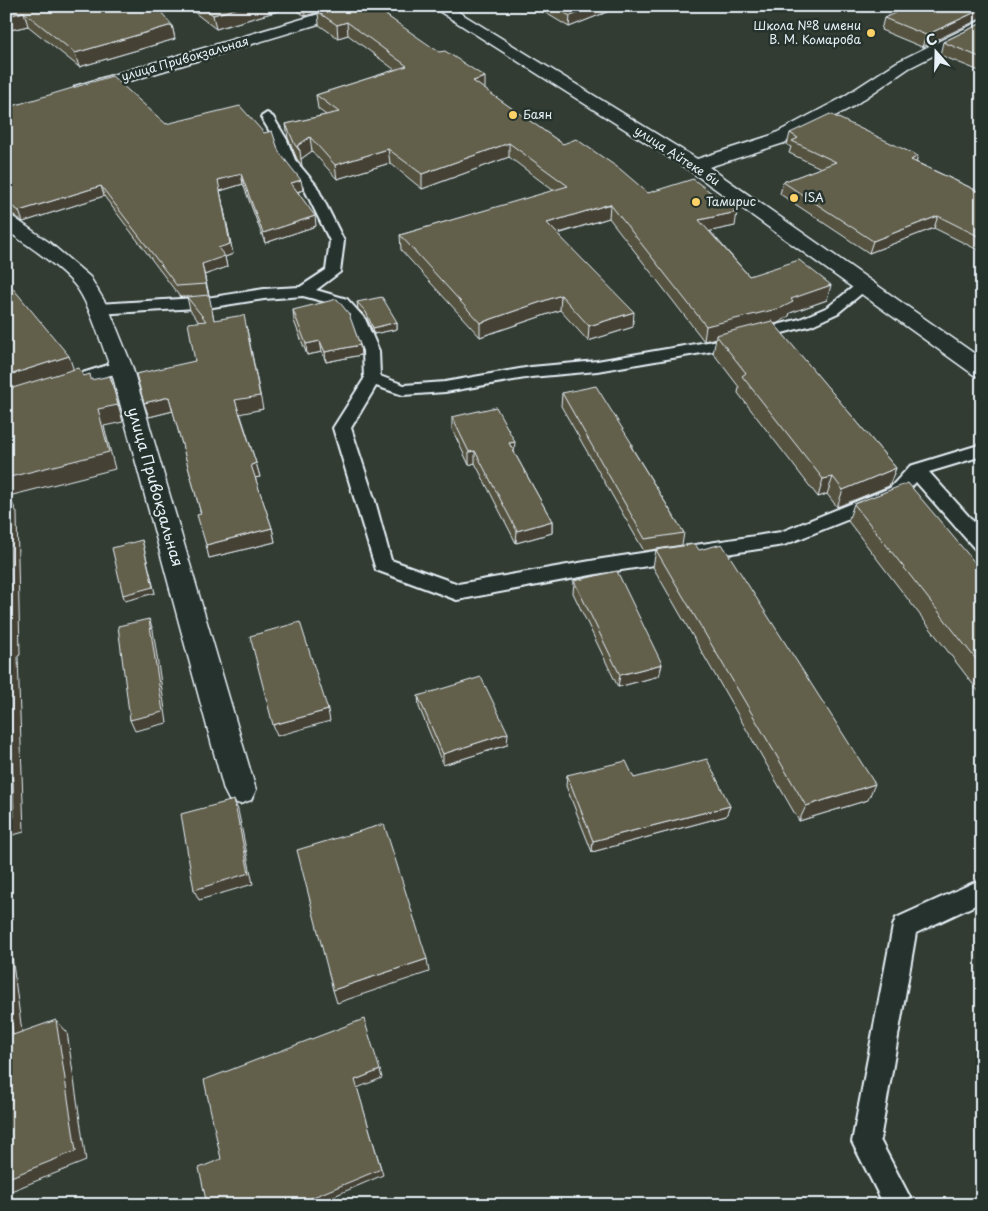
<svg xmlns="http://www.w3.org/2000/svg" width="988" height="1211" viewBox="0 0 988 1211" font-family="'Playpen Sans',sans-serif">
	<rect width="100%" height="100%" fill="#323c33"/>
	<filter id="ink" filterUnits="userSpaceOnUse"><feTurbulence type="fractalNoise" baseFrequency=".02" numOctaves="2"/><feDisplacementMap in="SourceGraphic" scale="10" xChannelSelector="R" yChannelSelector="G"/><feConvolveMatrix kernelMatrix="1 2 1 2 8 2 1 2 1" color-interpolation-filters="sRGB"/></filter>
	<g filter="url(#ink)">
		<g fill="none" stroke-linecap="round" stroke-linejoin="round">
			<defs>
				<path id="lane" d="M267,113l6,4 14,23 8,20 21,25 28,56 -4,31 -24,18 31,9 18,20 14,32 1,25 24,9 41,-3 86,-15 66,-6 122,-21 81,-21 28,-12 30,-24h10l3,3 -33,27 -26,12 -93,25 -122,21 -66,6 -86,15 -42,3 -27,-9 -25,42 24,73 16,59 67,24 144,-25 179,-27 109,-44 20,-22 72,-22v12l-53,16 53,59v20l-7,-2 -59,-67 -14,16 -118,47 -182,28 -145,27 -81,-30 -43,-142 31,-49 -1,-28 -11,-28 -15,-18 -34,-9 -39,3 -51,8 -115,7 -5,-2 -3,-3 3,-3 5,-2 115,-7 51,-8 36,-2 26,-17 4,-29 -27,-55 -21,-25 -7,-21 -14,-23z
					M121,361l6,1 2,4 -2,4 -61,19 -6,-1 -2,-4 2,-4z
					M982,879v23l-66,31 -36,207 34,65h-30l-32,-63 41,-216 3,-8z"/>
				<path id="street" d="M346,6h24l-2,3 -281,85h-12l-2,-4 2,-4z
					M431,6h18l248,153 75,-24 68,-36 57,-37 85,-42v11l-73,37 -57,39 -68,36 -75,24 273,192v18l-8,-2 -285,-205z
					M6,215l7,2 37,26 40,34 19,32 23,57 124,424 -5,10 -11,4 -11,-4 -5,-10 -114,-424c-9,-22 -21,-65 -36,-82 -17,-20 -47,-39 -68,-54z"/>
			</defs>
			<use href="#lane" stroke="#e8f1f8" stroke-width="4"/>
			<use href="#street" stroke="#e8f1f8" stroke-width="3"/>
			<use href="#lane" fill="#26332d" fill-rule="evenodd"/>
			<use href="#street" fill="#26332d" fill-rule="evenodd"/>
		</g>
		<path fill="#545241" stroke="#e8f1f8" d="M6,6l96,4 70,15 3,14 -96,28 -51,-41 -22,5z
			M186,6h195l6,10 98,74 78,54 85,49 87,33 -25,5 39,45 78,24 -37,13 -1,3 -11,7 -4,1 122,144 -7,18 -52,21 -10,-13 -9,3 -80,-104 1,-6 -26,-34 3,-15 -12,3 -95,-123 -51,16 75,93 -45,14 -28,-31 -80,27 -79,-87 -1,-15 154,-44 -45,-34 -87,32 -32,-26 -53,16 -25,-28 -11,8 1,7 -5,-7 -9,-21 -2,-14 40,-9 -8,-6 -2,-14 79,-25 -47,-35 -10,3 -19,-13 -1,-13 -13,4 -13,-9 -76,22z
			M534,6h88l-53,21z
			M982,6l-60,41 -41,-17 3,-12z
			M982,23v49l-42,-17 3,-13z
			M6,108l160,16 113,28 24,38 -5,2 18,34 -51,17 -22,-59 -23,7 13,63 -8,3 2,10 -23,8 10,45 49,89 -23,4 16,50 4,14 -5,1 17,50 3,14 -66,16 -8,-44 -28,-103 -24,6 46,-56 4,-39 -9,-12 -3,-13h-7l-76,-101 -81,26 -9,-7 -8,-1z
			M790,133l126,29 66,31v59l-48,-24 -65,25 -89,-59 3,-12 38,-14 -32,-15 2,-6 -4,-2z
			M357,302l40,20v7l-23,5 -7,-16 -9,-9z
			M293,310l68,45 -35,7 -4,-10 -15,3 -13,-34z
			M562,393l70,51v4l52,85 -2,12 -38,6 -83,-145z
			M452,417l62,35 38,69v12l-36,10 -41,-80 -6,2 -17,-36z
			M854,504l128,67v125l-134,-175z
			M656,550l212,250 -69,21 -146,-254z
			M574,581l88,83 -3,12 -41,11 -45,-94z
			M418,696l89,49 -64,20 -24,-58z
			M567,775l67,3 96,28 -4,10 -134,36 -26,-66z"/>
		<path fill="#454235" stroke="#e8f1f8" d="M245,6h47v1l-76,22 -3,-14z
			M304,6h34l-33,10z
			M597,6h25l-53,21 1,-11z
			M387,9l1,14 -8,-12z
			M982,9v9l-60,29 4,-12z
			M24,12l4,14 -22,5v-15z
			M347,22l1,13 -10,3 -1,-13z
			M172,25l3,14 -96,28 -4,-14z
			M485,77v14l-12,-10z
			M310,137l2,14 -11,8 -1,-8 -3,-5z
			M509,143v14l-87,32v-15z
			M388,149l2,14 -53,16 -2,-14z
			M918,156l-4,12 -3,-8z
			M241,174l2,10 -23,7 13,63 -8,3 2,10 -23,8 5,20 -7,-31 16,-16v-68z
			M301,180l2,10 -10,3 -2,-10z
			M101,186l3,10 -81,26 -4,-11z
			M610,204l-1,14 -63,19 1,-14z
			M737,212l-2,14 -38,8 2,-14z
			M315,216l1,10 -51,17 -2,-10z
			M938,216l-4,12 -65,25 4,-12z
			M831,285l-4,15 -37,13 -1,3 -11,7 -60,14 -2,-2v3l-12,3 2,-15z
			M561,295l-1,15 -80,27v-14z
			M634,312l-1,15 -45,14 1,-15z
			M397,322v7l-23,5 -1,-6z
			M247,329l16,80 -24,5 -4,-14z
			M320,341l2,11 -15,3 -1,-11z
			M360,345l1,10 -35,7 -1,-10z
			M69,356l6,18 -69,21v-19z
			M110,376l5,17 8,29 -19,4 11,43 -106,27 8,17 3,142 -2,1 6,176 -18,5 3,-198 -3,-161 92,-69z
			M169,397l4,14 -24,6 -5,-14z
			M515,442l-1,12 -5,-11z
			M475,451v12l-6,2v-13z
			M256,463l4,14 -6,1 -3,-13z
			M896,468l-7,18 -52,21 6,-17z
			M833,477l-6,17 -9,3 5,-18z
			M552,521v12l-36,10 1,-12z
			M272,528l3,14 -66,16 -3,-13z
			M142,540l13,53 -30,8 -2,-6z
			M149,619l4,11 14,93 -32,8 -5,-11z
			M662,664l-3,12 -41,11 2,-12z
			M328,710l2,11 -53,15 -4,-11z
			M508,733l-1,12 -64,20v-11z
			M875,784l-7,16 -69,21 7,-15z
			M234,800l4,10 15,74 -54,16 -5,-10z
			M730,806l-4,10 -134,36 1,-11z
			M6,943l5,6 13,98 -11,-12 -7,-51z
			M427,959l2,13 -92,31 -4,-13z
			M56,1020l11,12 19,129 -80,32v-14z
			M380,1070l2,8 -25,10 26,87 -70,30h-19l61,-125z"/>
		<path fill="#625f4c" stroke="#e8f1f8" d="M6,6h91l5,4 15,-4h39l16,19 -97,28 -51,-41 -18,4z
			M201,6h44l-32,9z
			M338,6h43l6,3 -7,2 59,41 6,-1 40,26 -12,4 90,63 13,-5 44,30 28,24 45,-14 44,33 -38,8 50,56 50,-16 32,25 -40,14 2,3 -12,6 -75,18 -96,-122 -63,19 87,89 -45,14 -28,-31 -81,28 -80,-88 168,-49 -59,-43 -87,31 -34,-25 -53,16 -25,-28 -13,9 3,5 -5,-6 -9,-21 53,-12 -23,-17 91,-29 -60,-44 -10,3 -19,-13z
			M552,6h45l-27,10z
			M910,6h72v3l-56,26 -42,-17z
			M982,23v35l-39,-16z
			M112,76l54,48 74,-18 24,27 8,-2 7,21 22,28 -10,3 24,33 -52,17 -22,-59 -23,6 12,64 -12,4 7,8 -23,8 4,20 -29,2 -76,-100 -82,25 -9,-6 -4,-1v-96z
			M830,114l88,42 -7,4 71,33v45l-44,-22 -65,25 -90,-59 53,-20 -44,-21 6,-3 -8,-5z
			M6,280l63,76 -63,20z
			M209,295l5,25 30,-5 16,81 -25,4 21,63 -5,2 21,63 -66,17 -9,-30 4,-1 -32,-117 -25,6 -8,-29 59,-13 -7,-38 18,-2 -19,-24z
			M382,297l15,25 -24,6 -7,-16 -9,-10z
			M337,299l12,15 11,31 -35,7 -5,-11 -14,3 -13,-34z
			M772,321l124,147 -53,22 -10,-13 -10,2 -81,-103 4,-3 -30,-38z
			M78,368l6,8 6,-2 1,6 19,-4 8,29 -20,4 11,43 -103,26v-88z
			M596,386l36,58 -2,1 54,88 -39,6 -83,-146z
			M496,407l19,35 -6,1 43,78 -35,10 -42,-80 -6,1 -17,-35z
			M908,483l74,88v96l-128,-163z
			M9,495l3,143 -3,1 5,178 -8,2v-323z
			M142,540l11,47 -30,8 -11,-47z
			M695,544l4,6 23,-6 153,240 -69,22 -150,-256z
			M617,571l45,93 -42,11 -46,-94z
			M149,619l14,93 -33,8 -12,-94z
			M300,622l28,88 -55,15 -23,-89z
			M481,677l27,56 -65,21 -25,-58z
			M707,759l23,47 -137,35 -26,-66 59,-14 8,17z
			M234,800l15,73 -55,17 -13,-76z
			M384,824l43,135 -94,31 -36,-140z
			M6,984l7,51 43,-15 20,131 -70,28z
			M364,1019l16,51 -25,10 26,89 -87,36h-87l-8,-37 22,-9 -17,-79z"/>
	</g>
	<g fill="#ffd166" stroke="#26332d" stroke-width="2">
		<circle cx="871" cy="33" r="5"/>
		<circle cx="513" cy="115" r="5"/>
		<circle cx="794" cy="198" r="5"/>
		<circle cx="696" cy="202" r="5"/>
	</g>
	<g text-anchor="middle" stroke-width="5" stroke-linejoin="round" paint-order="stroke">
		<g font-size="12" fill="#e8f1f8" stroke="#26332d" text-anchor="start">
			<text x="861" y="30" text-anchor="end">Школа №8 имени<tspan x="861" dy="14">В. М. Комарова</tspan></text>
			<text x="523" y="119">Баян</text>
			<text x="804" y="202">ISA</text>
			<text x="706" y="206">Тамирис</text>
		</g>
		<g font-size="12" fill="#e8f1f8" stroke="#26332d">
			<text transform="translate(185 59) rotate(-16)" y="4">улица Привокзальная</text>
			<text transform="translate(677 156) rotate(33)" y="4">улица Айтеке би</text>
		</g>
		<g font-size="15" fill="#e8f1f8" stroke="#26332d">
			<text transform="translate(155 487) rotate(74)" y="5">улица Привокзальная</text>
		</g>
	</g>
	<rect width="988" height="1211" fill="none" stroke="#26332d" stroke-width="25"/>
	<rect x="12" y="12" width="963" height="1186" fill="none" stroke="#e8f1f8" stroke-width="2" filter="url(#ink)"/>
	<g transform="translate(936 52) rotate(340)" stroke="#26332d" stroke-width="4" paint-order="stroke">
	<path d="M0-4L9 19L0 12L-9 19Z" fill="#e8f1f8"/>
	<text y="-8" font-size="14" font-weight="bold" text-anchor="middle" fill="#e8f1f8">С</text>
	</g>
</svg>
